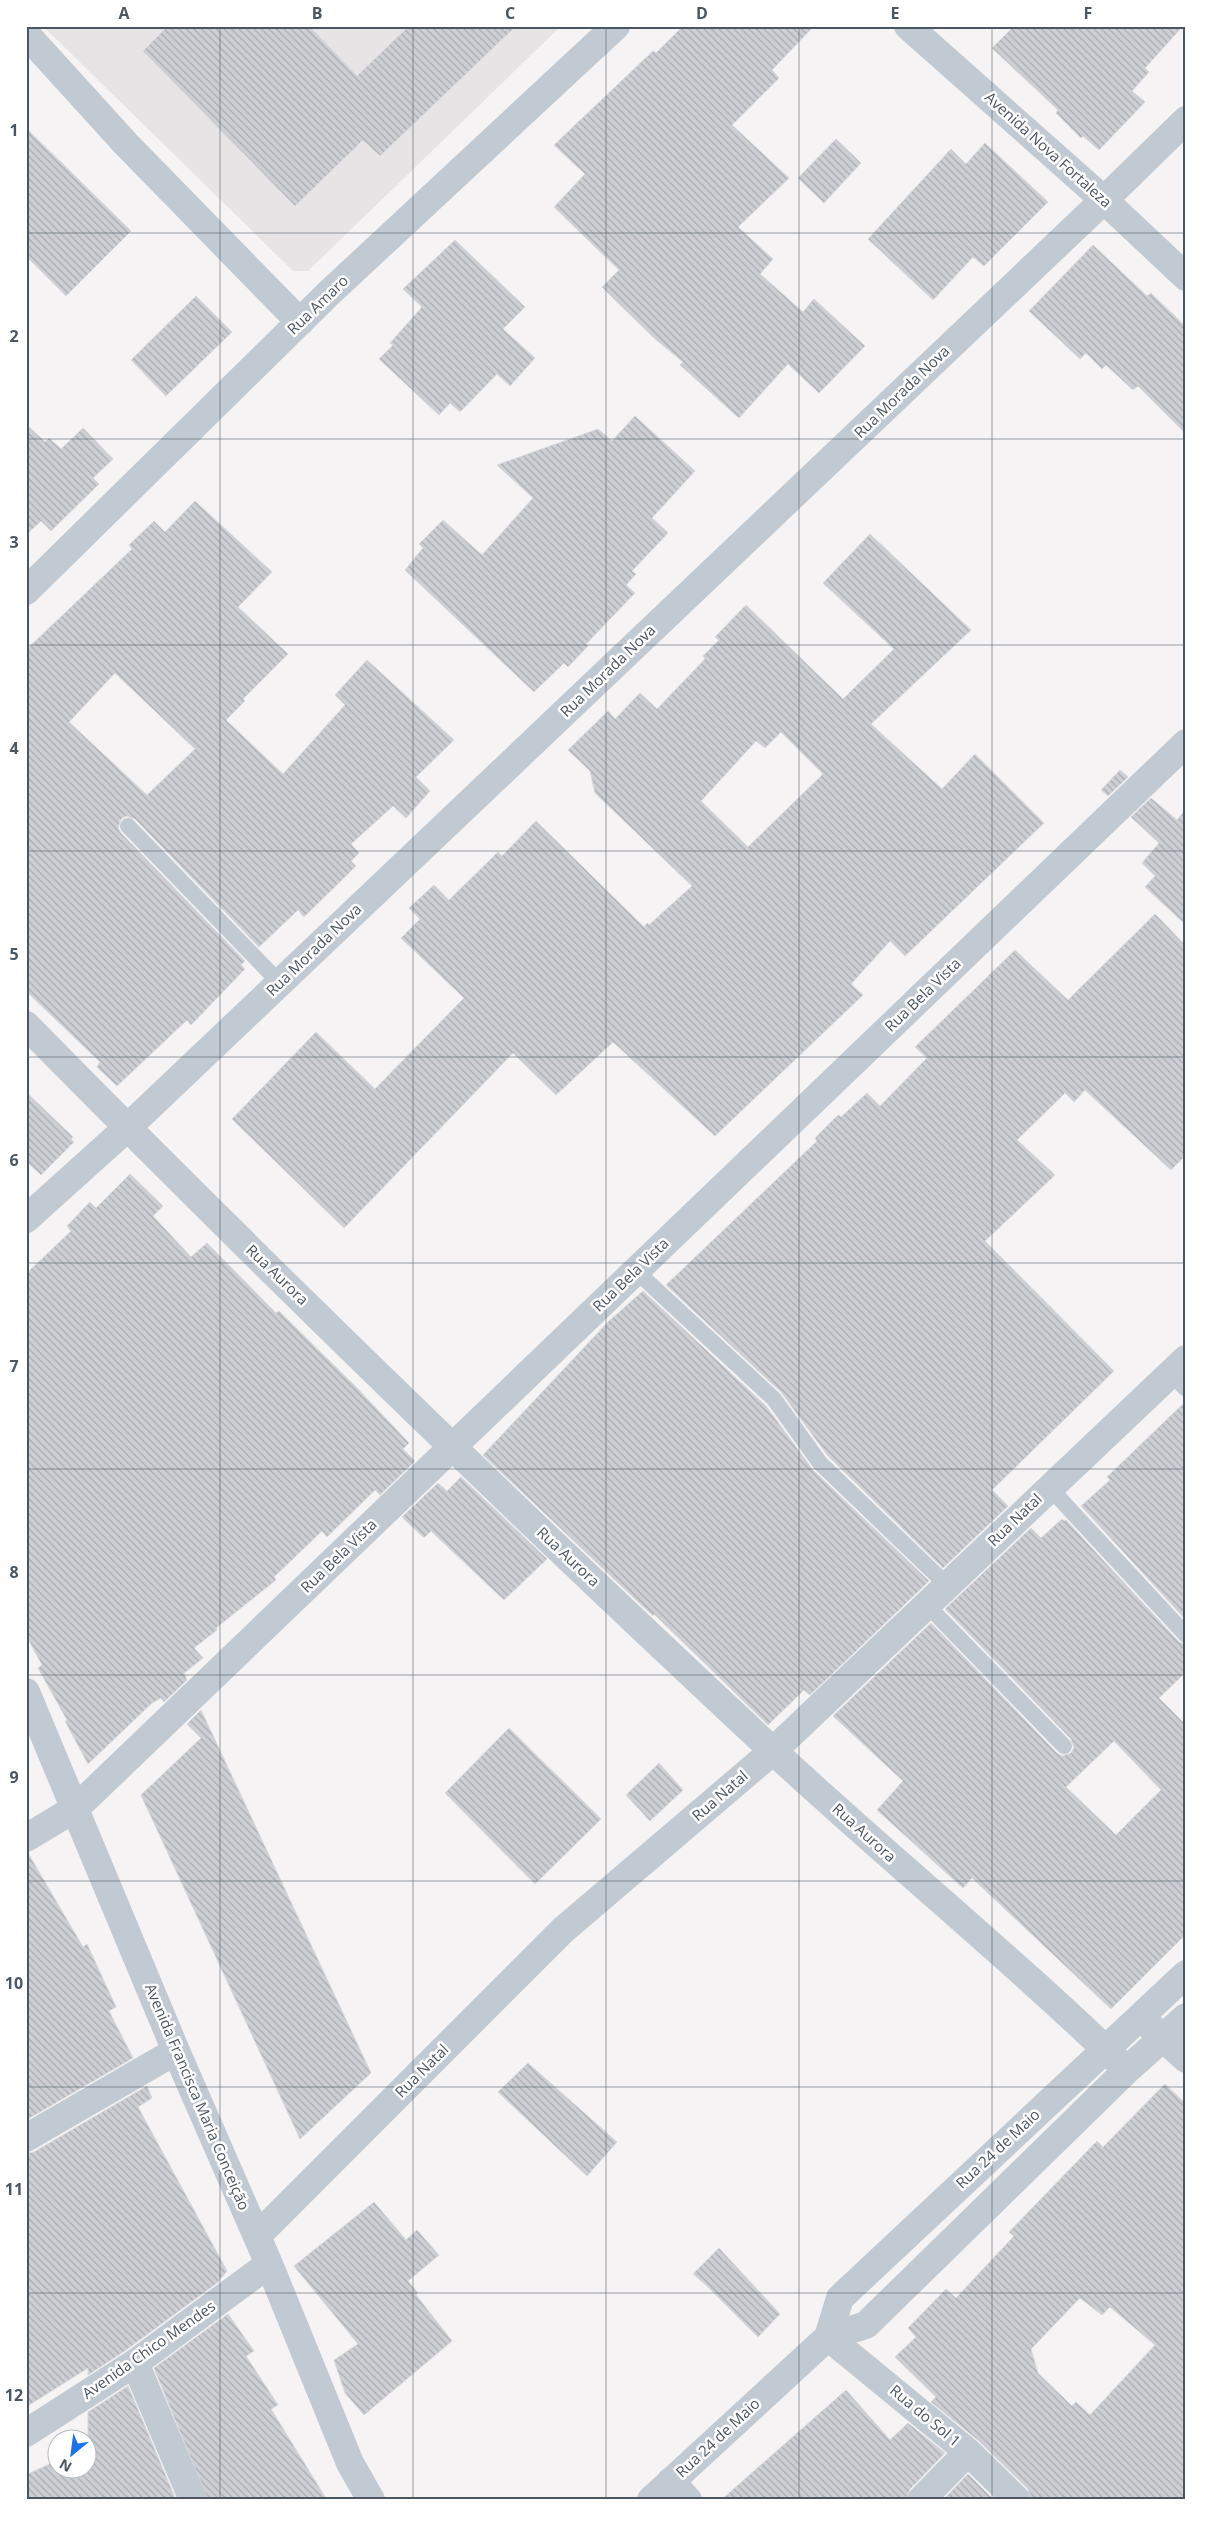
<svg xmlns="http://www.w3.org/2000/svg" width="1212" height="2526" viewBox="0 0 1212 2526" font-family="'Open Sans',sans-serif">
	<defs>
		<pattern id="building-back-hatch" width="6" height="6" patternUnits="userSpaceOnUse" patternTransform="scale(1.25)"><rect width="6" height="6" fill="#cdcfd5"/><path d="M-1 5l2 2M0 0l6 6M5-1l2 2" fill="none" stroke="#a8abb0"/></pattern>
	</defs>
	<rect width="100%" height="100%" fill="#f5f3f3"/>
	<path fill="#e6e4e5" d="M43,26h518l-253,245h-15z"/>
	<path fill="url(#building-back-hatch)" stroke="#d7d9de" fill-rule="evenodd" d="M168,26h141l48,50 52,-50h107l-136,130 -17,-16 -68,66 -152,-155z
		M683,26h131l-42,44 7,8 -47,47 57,53 -51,49 35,32 -13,15 43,38 11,-13 51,47 -46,47 -31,-29 -49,54 -59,-53 3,-3 -29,-24 -52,-51 17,-17 -65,-63 31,-33 -31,-29 99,-94 3,2z
		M1014,26h169l-38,42 4,4 -17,19 13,11 -46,48 -16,-14 -2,2 -25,-25 2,-3 -66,-62z
		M26,128l105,103 -65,65 -40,-40z
		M836,139l25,24 -37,40 -26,-25z
		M985,143l63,59 -64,64 -11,-9 -40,43 -65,-61 83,-90 15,15z
		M455,240l70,67 -22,22 32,29 -25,28 -13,-12 -37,38 -10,-9 -11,12 -60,-56 14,-14 -3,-2 32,-36 -19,-18z
		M1093,245l54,51 4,-3 35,34v107l-48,-48 -5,4 -27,-25 -4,4 -16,-16 -6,6 -51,-48z
		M196,296l36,36 -66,64 -35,-36z
		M635,416l60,55 -43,47 16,15 -36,38 4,3 -10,11 9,8 -49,51 2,2 -20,21 -4,-4 -30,29 -129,-122 18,-22 -4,-4 24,-24 39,35 51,-57 -36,-33 101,-36 14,12z
		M26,424l19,18 4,-4 12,11 22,-21 30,31 -20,19 6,6 -48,47 -10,-10 -15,14z
		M195,501l77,71 -34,35 50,47 -45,45 2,2 -19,19 57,54 62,-69 -10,-10 32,-35 87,80 -38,37 14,14 -24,27 -13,-12 -42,38 8,9 -8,8 5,5 -52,51 -6,-7 -39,37 -124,-128 -9,-3 -5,3 -3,9 3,5 124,128 -4,4 4,4 -54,56 -4,-5 -70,66 -20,-19 3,-5 -74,-71v-341l106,-101 -3,-4 25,-24 11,11zM115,673l80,76 -48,46 -78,-73z
		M870,534l101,96 -100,94 71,65 33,-35 69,69 -139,133 -15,-15 -39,43 12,11 -148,141 -102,-94 -57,53 -43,-42 -169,175 -112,-109 84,-87 59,57 89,-91 -63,-60 19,-19 -11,-11 25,-23 15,15 49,-48 4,4 34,-35 108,106 3,-4 2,2 43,-39 -97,-93 -5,-22 -22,-21 40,-39 7,8 25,-26 17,16 48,-50 -2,-3 16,-16 -4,-3 31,-32 97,94 51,-50 -71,-66zM781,732l42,42 -75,73 -47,-46 55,-60 9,7z
		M1120,770l8,7 -20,19 -7,-6z
		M1151,798l26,22 9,-11v116l-41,-38 10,-11 -13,-13 17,-20 -28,-26z
		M1155,914l31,32v209l-15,15 -86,-80 -11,12 -9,-9 -48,47 38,35 -70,66 129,130 -122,119 16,16 -65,62 -115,-112 -47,-64 -115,-107 151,-144 -2,-3 23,-23 3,2 26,-24 13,13 47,-48 -12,-11 100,-97 53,50z
		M26,1092l47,45 -2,2 3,3 -33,33 -15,-14z
		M130,1174l33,32 -10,10 38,41 16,-14 69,70 3,-2 78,77 52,55 -6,6 12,12 -35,34 -5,-5 -48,47 -5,-6 -48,46 2,3 -60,48 1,2 -23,18 9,10 -19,15 3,7 -23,22 -3,-4 -9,5 -64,61 -23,-43 2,-1 -29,-52 4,-3 -16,-30v-361l45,-43 -4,-5 23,-24 6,6z
		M643,1291l123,115 47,64 116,111 -119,114 -6,-5 -36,35 -114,-111 -1,2 -170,-161 126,-134z
		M1186,1401v219l-105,-114 29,-26 -3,-3z
		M461,1477l86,82 -43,41 -73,-69 -7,7 -22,-21 36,-34 9,8z
		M1062,1519l2,2 2,-1 113,122 7,3v27l-27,26 27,27v209l-75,75 -139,-131 -9,10 -86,-78 26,-29 -70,-65 98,-93 126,130 5,3 9,-3 3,-5 -3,-9 -126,-130 86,-81 10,10zM1114,1741l47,49 -45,45 -50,-48z
		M201,1710l170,363 -71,66 -159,-344 60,-57 -14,-14z
		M509,1728l92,91 -66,65 -90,-91z
		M659,1763l24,27 -33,31 -24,-26z
		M28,1853l55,94 4,-3 29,63 -7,4 24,47 -107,62v-266z
		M528,2063l89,79 -30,34 -89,-84z
		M1165,2084l21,20v396h-154l-4,-11 -49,-48 -48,-39 5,-5 -41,-40 21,-20 -8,-9 38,-39 10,9 58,-62 -5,-4 88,-91 6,6zM1080,2298l22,17 8,-8 45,38 -65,70 -14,-13 -4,4 -34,-33 -7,-24z
		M147,2086l5,12 -14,9 89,164 -10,12 -91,67 -38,25v-7l-62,39v-253l8,-2z
		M374,2202l32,38 11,-10 22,25 -31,26 10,12 -2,2 36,46 -88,74 -19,-22 -11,-33 24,-16 -64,-78z
		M719,2248l61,66 -22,23 -52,-52 -13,-11z
		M228,2314l26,37 -8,5 32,49 -7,4 56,91h-119l-54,-132z
		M128,2386l48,114h-150v-25l32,-15v8h30v-56z
		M846,2390l44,50 18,-17 37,30 -35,36 -4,11h-185z
		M968,2474l26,26h-51z"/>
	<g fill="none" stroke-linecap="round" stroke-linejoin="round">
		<path stroke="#c1cad2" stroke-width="16" d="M128,826l152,157
			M636,1271l138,128 46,64 127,122
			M1171,1373l15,16
			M1049,1487l137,148
			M926,1604l138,142"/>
		<path stroke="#c1cad2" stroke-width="28" d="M908,26l196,174 82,77
			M26,34l100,110 174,178
			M26,591l303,-298 287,-267
			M26,1025c243,247 491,487 744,723 117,109 242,210 357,322
			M26,1219l101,-91 977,-928 82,-80
			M26,1692l150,359 93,213 81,199 21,37
			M26,1838l50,-30 1110,-1065
			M1150,2026l36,33
			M26,2138l150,-87
			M257,2236l306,-306 210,-179 413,-392
			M828,2337l12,-39 346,-324
			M828,2337l140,115 49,48
			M135,2363l58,137
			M26,2433l109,-70 134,-99
			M671,2481l17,19
			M651,2500l177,-163 38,-12 261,-255 59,-53
			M921,2500l47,-48"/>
	</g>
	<path fill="none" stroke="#4a5661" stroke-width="1" stroke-opacity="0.55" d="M220,26v2474M413,26v2474M606,26v2474M799,26v2474M992,26v2474M26,233h1160M26,439h1160M26,645h1160M26,851h1160M26,1057h1160M26,1263h1160M26,1469h1160M26,1675h1160M26,1881h1160M26,2087h1160M26,2293h1160"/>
	<g text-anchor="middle" stroke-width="5" stroke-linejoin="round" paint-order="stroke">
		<g font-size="15" fill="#4a5661" stroke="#fff">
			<text transform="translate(1048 150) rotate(42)" y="5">Avenida Nova Fortaleza</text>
			<text transform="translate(318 305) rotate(-44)" y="5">Rua Amaro</text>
			<text transform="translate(902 392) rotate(-44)" y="5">Rua Morada Nova</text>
			<text transform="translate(608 671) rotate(-44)" y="5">Rua Morada Nova</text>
			<text transform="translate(314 950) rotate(-44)" y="5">Rua Morada Nova</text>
			<text transform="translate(923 995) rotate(-44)" y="5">Rua Bela Vista</text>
			<text transform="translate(277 1275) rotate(44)" y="5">Rua Aurora</text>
			<text transform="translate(631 1275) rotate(-44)" y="5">Rua Bela Vista</text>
			<text transform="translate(1015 1520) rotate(-44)" y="5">Rua Natal</text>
			<text transform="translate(339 1556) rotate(-44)" y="5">Rua Bela Vista</text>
			<text transform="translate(568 1557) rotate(43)" y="5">Rua Aurora</text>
			<text transform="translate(720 1796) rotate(-41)" y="5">Rua Natal</text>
			<text transform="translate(864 1833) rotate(42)" y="5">Rua Aurora</text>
			<text transform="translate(422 2071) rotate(-45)" y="5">Rua Natal</text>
			<text transform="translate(197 2097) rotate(67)" y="5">Avenida Francisca Maria Conceição</text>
			<text transform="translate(998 2149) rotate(-43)" y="5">Rua 24 de Maio</text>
			<text transform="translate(149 2350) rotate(-35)" y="5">Avenida Chico Mendes</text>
			<text transform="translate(925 2416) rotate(40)" y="5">Rua do Sol 1</text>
			<text transform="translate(718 2438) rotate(-43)" y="5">Rua 24 de Maio</text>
		</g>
	</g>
	<rect width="1212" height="2526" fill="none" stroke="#ffffff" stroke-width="55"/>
	<g transform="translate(72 2454) rotate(209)"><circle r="24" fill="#ffffff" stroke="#b7bbc0"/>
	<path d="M0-4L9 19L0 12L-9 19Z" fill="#1a73e8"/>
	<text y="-8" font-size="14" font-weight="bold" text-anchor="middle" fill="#4a5661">N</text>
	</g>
	<rect x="28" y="28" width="1156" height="2470" fill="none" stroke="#4a5661" stroke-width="2"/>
	<g font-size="16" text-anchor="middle" font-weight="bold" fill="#4a5661">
		<text x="124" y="19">A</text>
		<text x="317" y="19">B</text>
		<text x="510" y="19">C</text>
		<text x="702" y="19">D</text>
		<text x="895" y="19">E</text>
		<text x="1088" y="19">F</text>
		<text x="14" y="136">1</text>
		<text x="14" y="342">2</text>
		<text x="14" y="548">3</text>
		<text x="14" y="754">4</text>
		<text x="14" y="960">5</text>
		<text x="14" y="1166">6</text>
		<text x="14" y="1372">7</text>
		<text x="14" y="1578">8</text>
		<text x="14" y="1783">9</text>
		<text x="14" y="1989">10</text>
		<text x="14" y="2195">11</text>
		<text x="14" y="2401">12</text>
	</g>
</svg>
